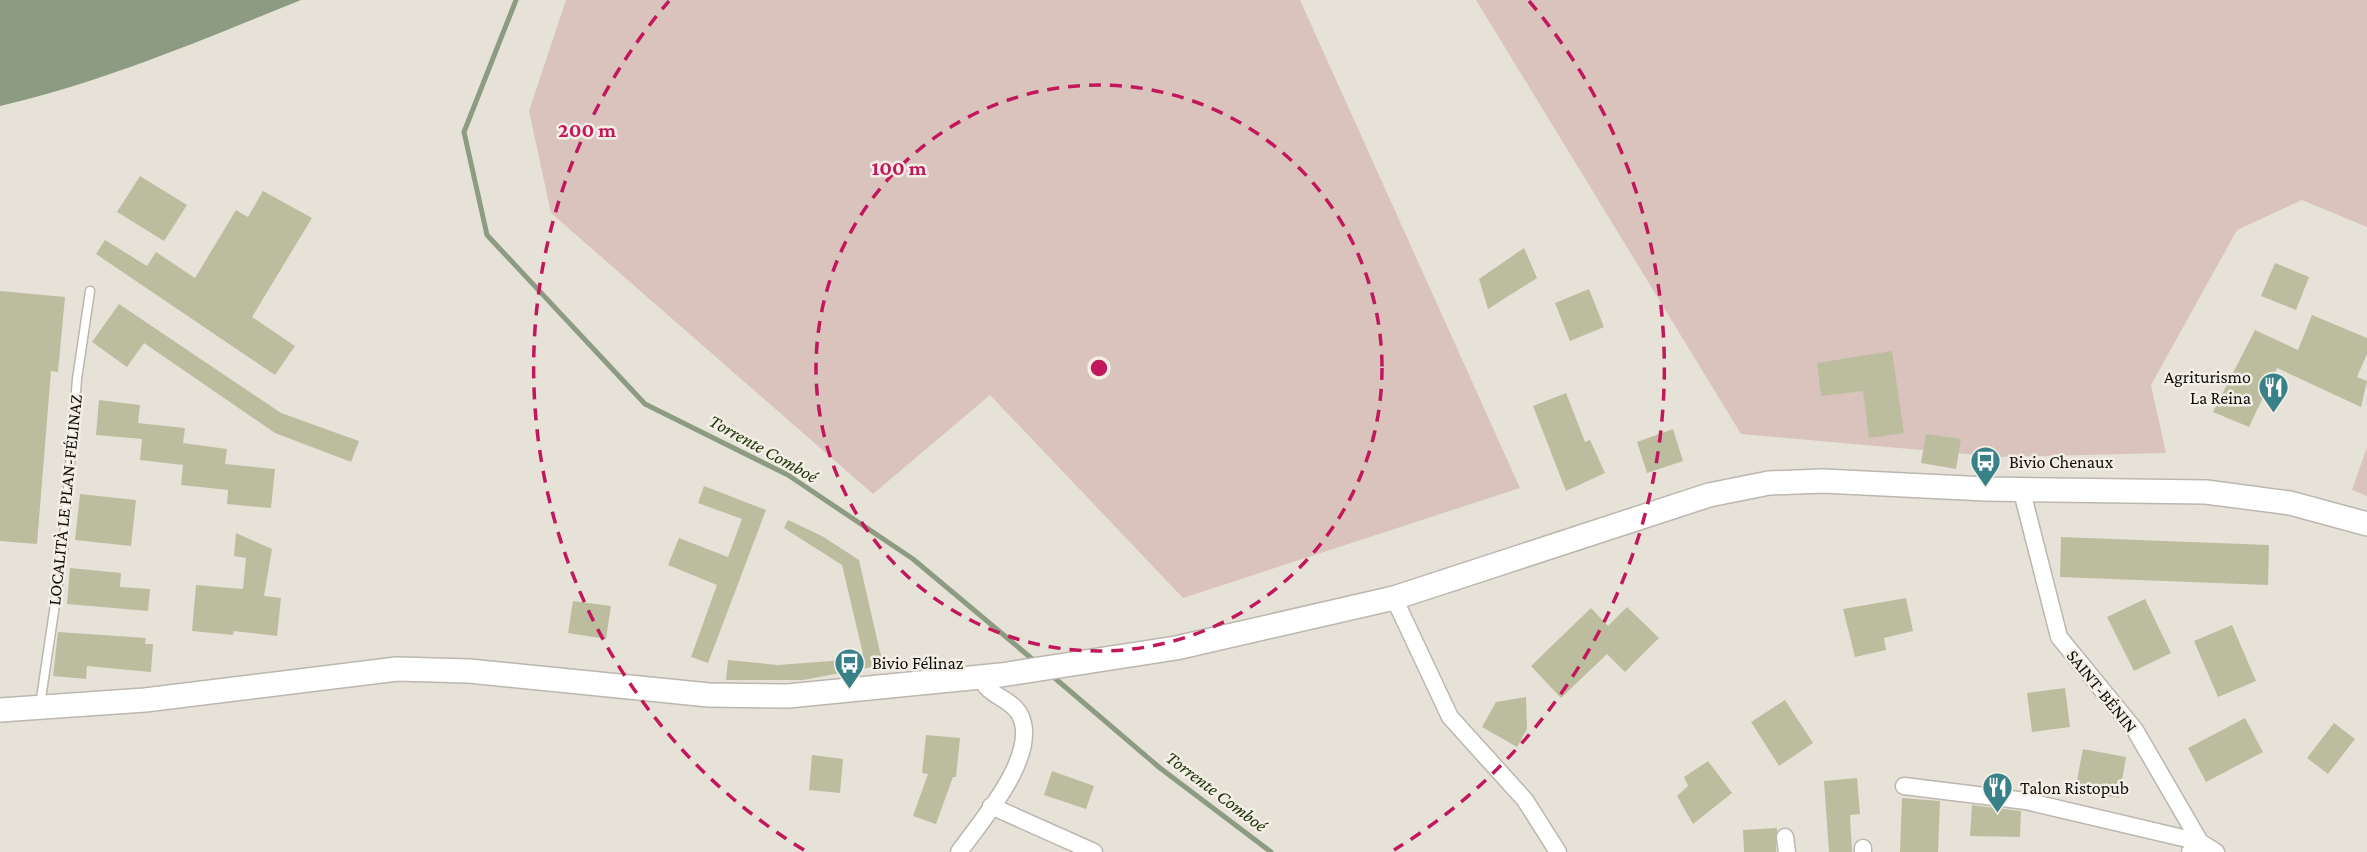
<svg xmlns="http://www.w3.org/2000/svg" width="2367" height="852" viewBox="0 0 2367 852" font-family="'Crimson Pro',serif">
	<rect width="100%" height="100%" fill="#e7e2d8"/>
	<path fill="#d9c3bc" d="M566,0h734l220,488 -337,110 -193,-203 -117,99 -322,-281 -22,-102z
		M1476,0h891v227l-65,-27 -65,30 -86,155 15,68 -166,4 -259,-23z
		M2367,447v49l-15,-6z"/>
	<path fill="#8c9b81" d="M0,0h301c-99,40 -197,82 -301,106z"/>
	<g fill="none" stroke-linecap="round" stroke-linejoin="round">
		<path stroke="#8c9b81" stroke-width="5" d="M516,0l-52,132 23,103 158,169 143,71 125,84 124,104
			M1050,674l110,94 111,84"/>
	</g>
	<path fill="#bcbd9f" d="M140,176l47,29 -23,36 -47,-29z
		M263,191l49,27 -60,99 43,29 -20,29 -179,-121 9,-14 42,26 9,-14 39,26 41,-68 12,7z
		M1524,248l13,30 -49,31 -9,-30z
		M2275,263l34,14 -13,33 -35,-14z
		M1589,289l15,38 -34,14 -15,-38z
		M0,291l65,6 -7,75 -7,-1 -14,173 -37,-3z
		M119,304l162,109 78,28 -8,21 -76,-29 -131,-90 -17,24 -35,-25z
		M2312,315l55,23v16l-10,23 10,4 -6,26 -84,-39 -28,59 -36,-15 42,-82 43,20z
		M1892,351l12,82 -35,5 -6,-47 -42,5 -4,-33z
		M1566,393l19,49 5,-2 15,33 -39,18 -33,-85z
		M99,400l41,5 -2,18 47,5 -2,15 44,6 -2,15 50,5 -4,39 -44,-4 1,-14 -47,-5 2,-20 -43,-5 2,-21 -46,-4z
		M1673,429l10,32 -36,12 -10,-31z
		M1926,434l35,5 -5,30 -35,-6z
		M704,486l62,24 -58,153 -17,-6 26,-72 -49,-20 11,-27 49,19 14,-38 -44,-16z
		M80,494l56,6 -5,46 -56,-6z
		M788,520l34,16 37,24 24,105 -80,15h-77l2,-20 50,5 53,-4 32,-7 -21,-89 -58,-37z
		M236,533l36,16 -8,47 17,2 -4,38 -43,-5 -1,4 -41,-4 4,-46 47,4 3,-31 -12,-2z
		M2061,537l208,8 -1,40 -208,-8z
		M70,568l51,5 -1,14 30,2 -2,22 -81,-7z
		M1906,598l7,33 -29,7 2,12 -31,7 -12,-48z
		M2145,599l26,54 -37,18 -27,-54z
		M573,601l38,5 -5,33 -38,-6z
		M1627,607l32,31 -34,34 -18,-18 -46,44 -30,-32 60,-58 17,18z
		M2232,625l24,56 -38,16 -24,-56z
		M58,632l88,6 -1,6h8l-2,28 -64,-6 -1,13 -33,-3z
		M2065,688l5,39 -38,5 -5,-39z
		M1526,697l1,32 -10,18 -35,-20 14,-25z
		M1785,700l28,43 -34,23 -28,-44z
		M2245,718l18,34 -57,30 -18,-34z
		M2334,723l21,16 -27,35 -21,-16z
		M926,735l34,3 -4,39h-3l-17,47 -23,-8 15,-42 -6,-1z
		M2083,749l43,8 -7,41 -44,-8z
		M812,755l31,4 -3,34 -31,-3z
		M1708,761l24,32 -39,31 -16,-28 11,-10 -4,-9z
		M1052,771l42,15 -8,23 -42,-14z
		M1857,778l3,36 -10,1 2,37h-23l-5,-71z
		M1902,798l38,3 -2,51h-38z
		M1972,805l49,6 -1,26 -50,-1z
		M1777,828l-1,24h-32l-1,-22z"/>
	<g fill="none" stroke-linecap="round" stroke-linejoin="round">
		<defs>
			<path id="lane" d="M40,705l23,-154 14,-172 13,-88"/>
			<path id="street" d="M2021,488l38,149 76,93 65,112 16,10
				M1394,598l56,119 75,83 33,52
				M1904,786l122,15 174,41 -10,10
				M991,806l103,46
				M1785,837l2,15
				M1863,848v4
				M959,852c22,-31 83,-99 60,-139 -10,-16 -32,-17 -38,-36"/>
			<path id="secondary" d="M0,710l145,-10 252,-31 72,2 240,24 79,1 213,-21 175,-27 218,-50 315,-103 60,-12 54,-2 163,8 220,3 84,11 77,21"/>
		</defs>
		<use href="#lane" stroke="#bbb7ae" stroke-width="11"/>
		<use href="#street" stroke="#bbb7ae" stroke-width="19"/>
		<use href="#secondary" stroke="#bbb7ae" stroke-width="26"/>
		<use href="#lane" stroke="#fff" stroke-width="8"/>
		<use href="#street" stroke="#fff" stroke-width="16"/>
		<use href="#secondary" stroke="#fff" stroke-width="23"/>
	</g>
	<g fill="none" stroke="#c2185b" stroke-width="3.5" stroke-dasharray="12 9">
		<circle cx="1099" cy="368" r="283"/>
		<path d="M804 850A565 565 0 0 1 669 1M1529 1A565 565 0 0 1 1394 850"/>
	</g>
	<defs>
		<symbol id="restaurant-pin" viewBox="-11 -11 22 30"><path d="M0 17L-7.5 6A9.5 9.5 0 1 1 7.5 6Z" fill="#398188" stroke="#f4efe6"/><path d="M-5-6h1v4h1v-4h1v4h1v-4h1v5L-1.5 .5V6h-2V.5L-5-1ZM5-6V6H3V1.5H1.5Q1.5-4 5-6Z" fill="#fff"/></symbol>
		<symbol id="bus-pin" viewBox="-11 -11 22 30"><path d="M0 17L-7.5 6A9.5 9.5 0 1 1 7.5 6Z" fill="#398188" stroke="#f4efe6"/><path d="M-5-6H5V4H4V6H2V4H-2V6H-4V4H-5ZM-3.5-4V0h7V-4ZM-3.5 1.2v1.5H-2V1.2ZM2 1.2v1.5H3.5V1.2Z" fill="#fff"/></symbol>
	</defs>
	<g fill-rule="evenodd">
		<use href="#restaurant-pin" x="2256" y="370" width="35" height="47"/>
		<use href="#bus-pin" x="1968" y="444" width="35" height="47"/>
		<use href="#bus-pin" x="832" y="646" width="35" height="47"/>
		<use href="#restaurant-pin" x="1980" y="770" width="35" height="47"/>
	</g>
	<g text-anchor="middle" stroke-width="5" stroke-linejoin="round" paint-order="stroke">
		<g font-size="18" fill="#0f0e0a" stroke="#f4efe6" text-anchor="start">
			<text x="2251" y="383" text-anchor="end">Agriturismo<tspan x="2251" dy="21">La Reina</tspan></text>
			<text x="2009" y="468">Bivio Chenaux</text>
			<text x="872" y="669">Bivio Félinaz</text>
			<text x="2020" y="794">Talon Ristopub</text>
		</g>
		<g font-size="18" fill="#0f0e0a" stroke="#f4efe6">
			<text transform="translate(65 500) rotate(-84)" y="6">LOCALITÀ LE PLAN-FÉLINAZ</text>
			<text transform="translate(2102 691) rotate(51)" y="6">SAINT-BÉNIN</text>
		</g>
		<g font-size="19" font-style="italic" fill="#1d3207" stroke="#f4efe6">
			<text transform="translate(764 448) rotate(29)" y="7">Torrente Comboé</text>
			<text transform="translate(1217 791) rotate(37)" y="7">Torrente Comboé</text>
		</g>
	</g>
	<circle cx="1099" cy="368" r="10" fill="#c2185b" stroke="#f4efe6" stroke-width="3.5"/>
	<g font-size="21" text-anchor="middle" font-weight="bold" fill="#c2185b" stroke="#f4efe6" stroke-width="5" stroke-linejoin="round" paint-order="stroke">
		<text x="587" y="137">200 m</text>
		<text x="899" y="175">100 m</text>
	</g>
</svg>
